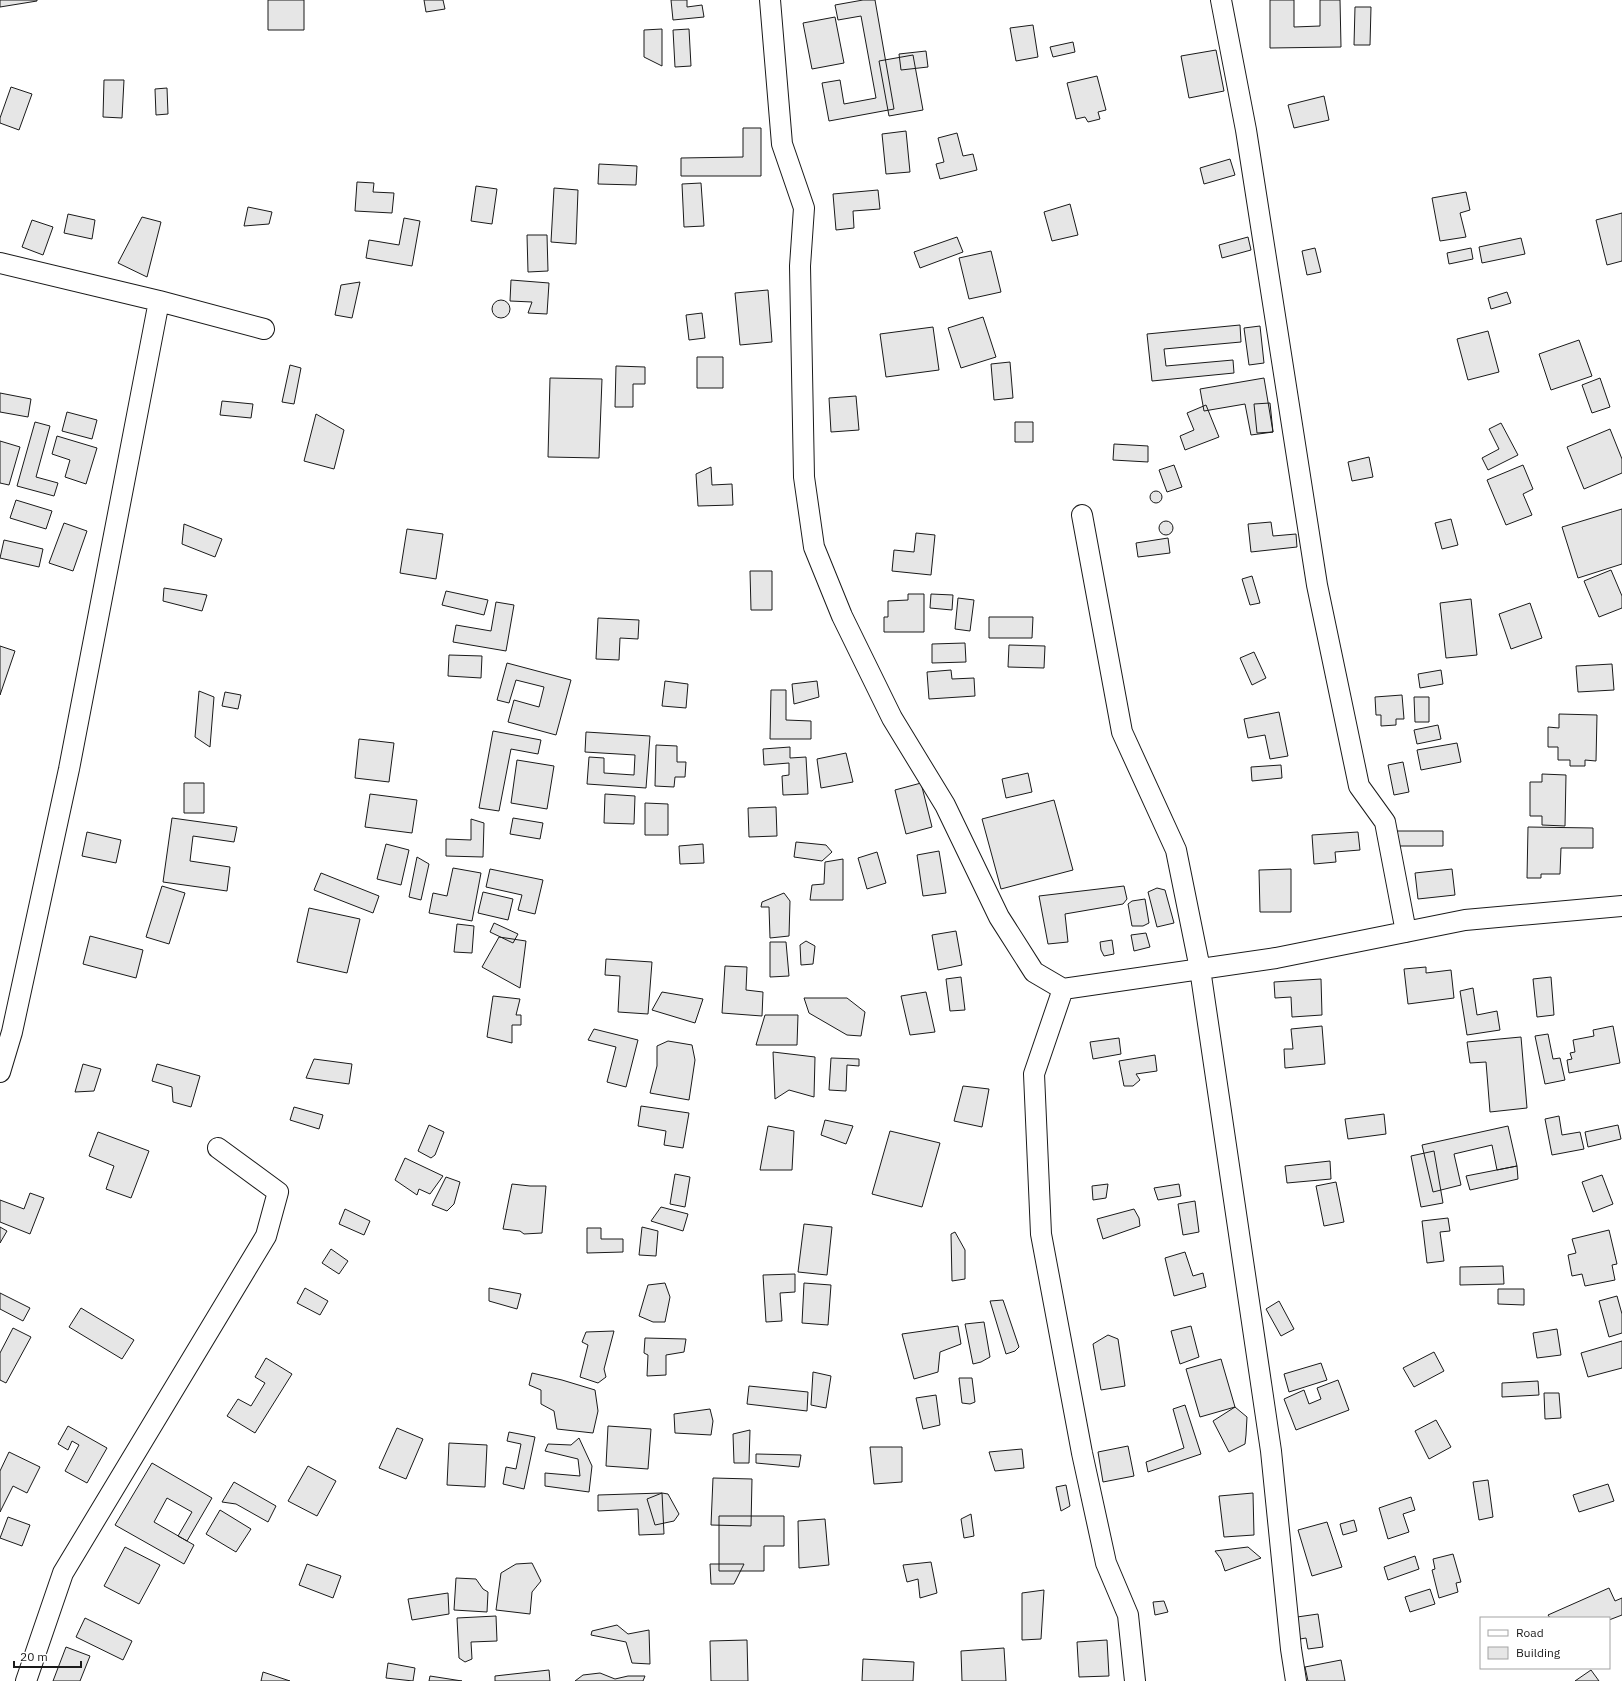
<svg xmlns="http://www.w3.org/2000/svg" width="1622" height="1681" viewBox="0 0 1622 1681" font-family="'IBM Plex Sans',sans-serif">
	<rect width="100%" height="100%" fill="#fff"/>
	<path fill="#e6e6e6" stroke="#1a1a1a" d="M0,0h37v1l-37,6z
		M268,0h36v30h-36z
		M424,0h19l2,9 -19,3z
		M671,0h16v7l15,-2 2,12 -31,3z
		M863,0h12l19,109 -65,12 -7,-38 18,-3 4,24 32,-6 -15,-82 -23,4 -3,-15z
		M1270,0h24v27l26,-1v-26h20l1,47 -71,1z
		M1355,7h16l-1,38h-16z
		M835,17l9,46 -32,6 -9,-46z
		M1033,25l5,32 -22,4 -6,-33z
		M662,29v37l-18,-9v-27z
		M689,29l2,37 -16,1 -2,-37z
		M1073,42l2,10 -22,5 -3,-10z
		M1216,50l8,41 -35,7 -8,-42z
		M926,51l2,16 -27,3 -2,-16z
		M913,55l10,55 -34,6 -10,-55z
		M1097,76l9,34 -8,2 2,7 -12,3 -3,-5 -9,2 -9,-36z
		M104,80h20l-2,38 -19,-1z
		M11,87l21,7 -13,36 -19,-7v-5z
		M167,88l1,26 -12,1 -1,-26z
		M1324,96l5,24 -35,8 -6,-23z
		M743,128h18v48h-80v-18l62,-1z
		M906,131l4,41 -24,2 -4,-40z
		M957,133l6,23 10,-2 4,16 -37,9 -4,-15 8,-2 -6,-24z
		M1230,159l5,16 -31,9 -4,-16z
		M599,164l38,2 -1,19 -38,-1z
		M357,182l17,1 -1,9 21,1 -2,20 -37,-2z
		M701,183l3,43 -20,1 -2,-43z
		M476,186l21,3 -5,35 -21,-3z
		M554,188l24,2 -2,54 -25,-2z
		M878,190l2,19 -27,2 1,17 -18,2 -3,-36z
		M1466,192l4,18 -10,3 6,24 -26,4 -8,-43z
		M1070,204l8,31 -26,6 -8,-29z
		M248,207l24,5 -3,12 -25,2z
		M1622,213v48l-15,4 -11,-45z
		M68,214l27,6 -3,19 -28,-6z
		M142,217l19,5 -14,55 -29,-14z
		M404,218l16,3 -8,45 -46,-8 3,-18 30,5z
		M32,220l21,7 -10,28 -21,-8z
		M527,235h20l1,36 -20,1z
		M957,237l6,15 -43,16 -6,-16z
		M1248,237l3,13 -29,8 -3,-13z
		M1521,238l4,16 -43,9 -3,-16z
		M1315,248l6,24 -14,3 -5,-24z
		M1471,248l2,11 -24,5 -2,-11z
		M991,251l10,41 -32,7 -10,-41z
		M511,280l38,3 -2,31 -19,-1 4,-11 -22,-1z
		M360,282l-8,36 -17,-3 6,-30z
		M768,290l4,52 -32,3 -5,-52z
		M1507,292l4,11 -20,6 -3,-11z
		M492 309a9 9 0 1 1 18 0a9 9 0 1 1-18 0Z
		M702,313l3,25 -16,2 -3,-25z
		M983,317l13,40 -35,11 -13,-40z
		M1240,325l1,17 -77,7 2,17 67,-6 1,13 -82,8 -5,-47z
		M1260,326l4,37 -15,2 -5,-37z
		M933,327l6,43 -53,7 -6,-43z
		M1488,331l11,41 -31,8 -11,-41z
		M1579,340l13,36 -41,14 -12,-36z
		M697,357h26v31h-26z
		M1010,362l3,36 -19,2 -3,-36z
		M290,365l11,3 -7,36 -12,-2z
		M616,366l29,1v17h-12v23h-18z
		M550,378l52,1 -3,79 -51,-1z
		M1264,378l9,54 -22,3 -6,-31 -41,7 -4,-22z
		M1600,378l10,29 -18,6 -10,-28z
		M0,393l31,6 -3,18 -28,-5z
		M856,396l3,34 -28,2 -2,-34z
		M222,401l31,3 -2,14 -31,-3z
		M1270,403l3,29 -16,1 -3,-29z
		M1206,405l13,32 -34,13 -5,-14 14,-6 -7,-17z
		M67,412l30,8 -5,19 -30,-8z
		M316,414l28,16 -10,39 -30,-8z
		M35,422l15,4 -14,51 22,6 -4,13 -37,-10z
		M1015,422h18v20h-18z
		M1501,423l17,32 -30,15 -6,-12 17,-9 -10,-20z
		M1610,429l12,30v14l-38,16 -17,-42z
		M57,436l40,12 -11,36 -21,-7 5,-17 -18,-6z
		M0,441l20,6 -11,38 -9,-2z
		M1114,444l34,2v16l-35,-2z
		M1369,457l4,20 -21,4 -4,-19z
		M1174,465l8,22 -15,5 -8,-22z
		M1523,465l10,24 -10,5 9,21 -26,10 -19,-45z
		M711,467l1,18 20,-1 1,21 -35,1 -2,-32z
		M1150 497a6 6 0 1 1 12 0a6 6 0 1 1-12 0Z
		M16,500l36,11 -6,18 -36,-11z
		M1622,509v55l-44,14 -16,-51z
		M1451,519l7,26 -16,4 -7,-26z
		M1159 528a7 7 0 1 1 14 0a7 7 0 1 1-14 0Z
		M1271,522l2,14 23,-2 1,13 -46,5 -3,-28z
		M64,523l23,8 -14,40 -24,-8z
		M184,524l38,15 -7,18 -33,-13z
		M407,529l36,5 -7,45 -36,-6z
		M916,533l19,2 -4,40 -39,-4 2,-21 20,2z
		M1168,538l2,15 -32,4 -2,-14z
		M4,540l39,9 -4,18 -39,-9z
		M1611,570l11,26v12l-23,9 -15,-36z
		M750,571h22v39h-21z
		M1252,576l8,27 -10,2 -8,-26z
		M164,588l43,7 -5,16 -39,-10z
		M446,591l42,9 -4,15 -42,-10z
		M908,594h16v38h-40v-15h4v-16l20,-1z
		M931,594l22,1 -1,15 -22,-2z
		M958,598l16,2 -4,31 -15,-2z
		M1471,599l6,56 -31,3 -6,-55z
		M496,602l18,3 -8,46 -53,-9 3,-17 35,6z
		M1530,603l12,35 -31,11 -12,-35z
		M989,617h44l-1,21h-43z
		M598,618l41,2 -1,19 -18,-1 -1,22 -23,-1z
		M965,643l1,19 -34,1v-19z
		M1009,645l36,1 -1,22 -36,-1z
		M0,646l15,5 -15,44z
		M1254,652l12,26 -14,7 -12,-27z
		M449,655l33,1 -1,22 -33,-2z
		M507,663l64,17 -15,55 -48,-13 6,-22 25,7 5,-20 -28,-7 -7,23 -12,-3z
		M1612,664l2,26 -36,2 -2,-26z
		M951,670l1,9 22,-1 1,18 -46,3 -2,-27z
		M1441,670l2,14 -23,4 -2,-14z
		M665,681l23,3 -2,24 -24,-2z
		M817,681l2,16 -25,7 -2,-20z
		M771,690h15v30l25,1v18h-41z
		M199,691l15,6 -4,50 -15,-10z
		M225,692l16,3 -3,14 -16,-3z
		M1402,695l2,24h-8v6l-15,1v-11h-5l-1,-18z
		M1414,697h15v25h-14z
		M1279,712l9,44 -18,3 -5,-24 -17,3 -4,-19z
		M1559,714l38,1 -1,46 -11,-1v6h-15v-6h-12v-13h-10v-20l11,1z
		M1438,725l3,14 -24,5 -3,-14z
		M493,731l48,9 -3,14 -27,-5 -12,62 -20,-3z
		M586,732l64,4 -4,52 -59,-4 2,-27 15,1v15l30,2 1,-20 -50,-3z
		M359,739l35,4 -5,39 -34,-4z
		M1457,743l4,19 -40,8 -4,-20z
		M656,745l21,1v16h9l-1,15h-10l-1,10 -19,-1z
		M790,747v11l16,-1 2,37 -25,1 -1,-19 7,-1v-12l-25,2 -1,-16z
		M846,753l7,29 -32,6 -4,-29z
		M517,760l37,6 -7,43 -36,-6z
		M1403,762l6,30 -15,3 -6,-30z
		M1281,765l1,13 -30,3 -1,-14z
		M1028,773l4,19 -26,6 -4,-19z
		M1542,774l24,1 -1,51 -23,-1v-9h-12v-34h12z
		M184,783h20v30h-20z
		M921,783l11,44 -26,7 -11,-44z
		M370,794l47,6 -5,33 -47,-6z
		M605,794l30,2 -1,28 -30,-1z
		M1054,800l19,70 -72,19 -19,-70z
		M645,803l23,1v31h-23z
		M776,807l1,29 -28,1 -1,-29z
		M172,818l65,9 -3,15 -41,-6 -3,25 40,6 -3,24 -64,-9z
		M513,818l30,5 -3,16 -30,-5z
		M471,819l13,4 -1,34 -37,-1v-17l25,1z
		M1528,827l65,1v20h-32l-1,26h-19v4h-14z
		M1397,831h46v15h-46z
		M87,832l34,8 -5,23 -34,-7z
		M1358,832l2,18 -25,2 1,10 -22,2 -2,-29z
		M796,842l30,3 6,7 -10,9 -28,-4z
		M386,844l23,6 -8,35 -24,-6z
		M703,844l1,19 -24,1 -1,-18z
		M939,851l7,42 -23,3 -6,-41z
		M877,852l9,31 -19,6 -9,-31z
		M417,857l12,7 -8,36 -12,-3z
		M843,859v41h-33l2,-15 12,-1 1,-22z
		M453,868l28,5 -9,48 -43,-8 4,-20 14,3z
		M490,869l53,11 -8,34 -17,-4 4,-15 -36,-8z
		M1291,869v43h-31l-1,-42z
		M1452,869l3,26 -37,4 -3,-26z
		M321,873l58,23 -6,17 -59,-23z
		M162,886l23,7 -16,51 -23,-7z
		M1124,886l3,13 -4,5 -58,10 3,28 -20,2 -9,-48z
		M1157,888l8,2 9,33 -17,4 -9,-35z
		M483,892l30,7 -5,21 -30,-7z
		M784,893l6,8 -1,35 -19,2 -1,-31h-8l1,-5z
		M1145,899l4,24 -6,3h-11l-4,-22 4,-3z
		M309,908l51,11 -13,54 -50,-11z
		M494,923l24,11 -5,9 -23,-11z
		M457,924l17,2 -2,27 -18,-1z
		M956,931l6,34 -24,5 -6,-35z
		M1146,933l4,14 -16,4 -3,-16z
		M90,936l53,14 -7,28 -53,-14z
		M499,937l27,4 -6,47 -38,-21z
		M1112,940l2,14 -10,2 -3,-6 -1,-8z
		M806,941l9,5 -2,18 -12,1 -1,-20z
		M770,942h16l3,34 -19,1z
		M606,959l46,3 -4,52 -30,-2 2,-36 -15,-1z
		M725,966l22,1 -1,23 17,2 -1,24 -40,-3z
		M1426,967v6l25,-3 3,28 -46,6 -4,-35z
		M961,977l4,33 -15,1 -4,-32z
		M1551,977l3,38 -17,2 -4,-38z
		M1321,979l1,36 -30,2 -1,-20 -16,1 -1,-16z
		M1473,988l4,27 20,-4 3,19 -33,5 -7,-44z
		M662,992l41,7 -8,24 -43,-13z
		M926,992l9,40 -25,3 -9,-39z
		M493,996l27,3 -4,16h5v10h-9v18l-25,-6z
		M804,998h43l18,14 -4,24 -14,-1 -38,-22z
		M765,1015h33l-1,30h-41z
		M1322,1026l3,38 -40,4 -1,-19h9l-2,-20z
		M1613,1026l7,37 -51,10 -2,-13 5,-1 -2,-6 5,-1 -2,-12 21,-4 -1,-6z
		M594,1029l44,11 -12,47 -19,-5 9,-35 -28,-7z
		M1548,1034l5,25 7,-1 5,22 -20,4 -10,-48z
		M1521,1037l6,71 -37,4 -4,-50 -16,1 -3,-21z
		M1119,1038l2,16 -28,5 -3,-17z
		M668,1041l24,4 3,15 -6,40 -39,-7 7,-27v-20z
		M773,1052l42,5 -1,40 -25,-7 -14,9z
		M1155,1055l2,16 -21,3 4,6 -7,6h-9l-5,-25z
		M831,1058l28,1v7l-12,-1 -1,26 -17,-1z
		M314,1059l38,5 -3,20 -43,-6z
		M83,1064l18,5 -7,22 -19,1z
		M157,1064l43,12 -9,31 -18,-5 -1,-15 -20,-6z
		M963,1086l26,3 -7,38 -28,-6z
		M641,1106l48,7 -6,35 -19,-3 2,-14 -28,-5z
		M294,1107l29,8 -4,14 -29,-9z
		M1384,1114l2,20 -38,5 -3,-20z
		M1559,1116l3,19 18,-3 4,17 -32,6 -7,-36z
		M825,1120l28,6 -7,18 -25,-9z
		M429,1125l15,7 -9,23 -4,3 -13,-7z
		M1618,1125l3,14 -33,8 -3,-15z
		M768,1126l26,5 -2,39h-32z
		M1508,1126l9,40 -20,4 -5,-25 -38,9 7,31 -28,7 -11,-47z
		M890,1131l50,12 -18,64 -50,-13z
		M98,1132l51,19 -18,47 -25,-9 8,-23 -25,-10z
		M1434,1151l9,52 -22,4 -10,-51z
		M405,1158l38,18 -13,18 -11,-5 -2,6 -22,-15z
		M1330,1161l1,18 -44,4 -2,-17z
		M1517,1166l1,13 -48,11 -4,-14z
		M675,1174l15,3 -5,30 -15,-3z
		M1602,1175l11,29 -20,8 -11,-30z
		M446,1177l14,5 -6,22 -7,7 -15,-6z
		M1336,1182l8,40 -20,4 -8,-40z
		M512,1184l18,2h16l-4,47 -18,1 -4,-3 -17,-2z
		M1108,1184l-2,14 -13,2 -1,-14z
		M1179,1184l2,12 -23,4 -4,-12z
		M30,1193l14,5 -14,36 -30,-12v-22l24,9z
		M1195,1201l4,31 -16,3 -5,-31z
		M661,1207l27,7 -5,17 -32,-10z
		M345,1209l25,12 -6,14 -25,-11z
		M1134,1209l5,9 1,8 -37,13 -6,-20z
		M1448,1218l2,13 -10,1 4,29 -17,2 -5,-42z
		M804,1224l28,3 -5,48 -29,-3z
		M0,1227l7,4 -7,12z
		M642,1227l16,4 -2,25 -17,-1z
		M587,1228h14v11h22v13l-36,1z
		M1609,1230l8,34 -5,1 3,15 -30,6 -3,-12 -10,2 -4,-21 8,-2 -4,-14z
		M955,1232l10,18v29l-13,2 -1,-47z
		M331,1249l17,12 -9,13 -17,-11z
		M1185,1252l8,24 10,-3 3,14 -32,9 -9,-38z
		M1503,1266l1,18 -44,1v-18z
		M795,1274v18l-15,1 2,28 -16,1 -3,-47z
		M665,1283l5,14 -5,25h-12l-14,-6 9,-31z
		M804,1283l27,2 -3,40 -26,-2z
		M305,1288l23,13 -8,14 -23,-12z
		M489,1288l32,6 -4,15 -28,-8z
		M1498,1289h26v16l-26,-1z
		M0,1293l30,15 -7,13 -23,-12z
		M1617,1296l5,18v19l-13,4 -10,-36z
		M1003,1300l16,47 -4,4 -9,3 -16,-53z
		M1279,1301l15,28 -13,7 -15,-27z
		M81,1308l53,32 -12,19 -53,-32z
		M984,1322l6,35 -9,5 -8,2 -8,-40z
		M958,1326l3,18 -21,8 -2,20 -24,7 -12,-45z
		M1191,1326l8,31 -19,7 -9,-33z
		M13,1328l18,9 -25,46 -6,-3v-27z
		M1557,1329l4,26 -24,3 -4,-25z
		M614,1331l-10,38 2,8 -8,6 -18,-6 8,-32 -6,-3 4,-10z
		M1108,1335l10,4 7,47 -24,4 -8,-46z
		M645,1338l41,1 -2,13 -18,3v20l-19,1 1,-21 -4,-2z
		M1622,1341v27l-34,9 -7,-24z
		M1434,1352l10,19 -30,16 -11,-19z
		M266,1358l26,16 -37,59 -28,-17 11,-17 13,7 14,-23 -10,-6z
		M1221,1359l14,48 -35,10 -14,-48z
		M1321,1363l6,17 -38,12 -5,-18z
		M813,1372l18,4 -5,32 -15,-3z
		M532,1373l30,7 33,10 3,21 -5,22 -36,-4 -3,-18 -13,-7v-14l-12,-5z
		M959,1378h13l3,24 -5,2 -8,-1z
		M1338,1380l11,30 -53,20 -12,-31 20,-9 5,14 12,-5 -4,-11z
		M1538,1381l1,14 -37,2v-14z
		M749,1386l59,6 -1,19 -60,-7z
		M1544,1393h15l2,25 -16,1z
		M936,1395l4,30 -17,4 -7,-31z
		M1185,1405l16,49 -53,18 -2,-10 38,-14 -11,-39z
		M1235,1407l12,10 -1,18 -1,9 -16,8 -16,-31z
		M710,1409l3,12 -2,14 -36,-2 -1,-19z
		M1436,1420l15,27 -22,12 -14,-28z
		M68,1426l39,22 -20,35 -22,-12 14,-26 -7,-4 -4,9 -10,-6z
		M608,1426l43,3 -3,40 -42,-3z
		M397,1428l26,11 -17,40 -27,-11z
		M750,1430l-1,33h-15l-1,-29z
		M509,1432l26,5 -11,52 -21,-5 3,-17 10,2 5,-25 -14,-3z
		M579,1438l13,28 -3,26 -44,-6v-13l35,3 -2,-17 -33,-8 3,-7 23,1z
		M449,1443l38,2 -2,42 -38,-2z
		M1128,1446l6,30 -31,6 -5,-30z
		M870,1447h32v35l-28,2z
		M1022,1449l2,19 -29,3 -6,-19z
		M9,1452l31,15 -13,26 -14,-7 -13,26v-41z
		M756,1454l45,1 -2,12 -43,-4z
		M152,1463l60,35 -25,43 -9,-5 14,-24 -25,-14 -13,24 40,23 -10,19 -69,-39z
		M308,1466l28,15 -19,35 -29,-15z
		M713,1478l39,1 -1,47 -40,-1z
		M1488,1480l5,37 -14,3 -6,-38z
		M234,1482l42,24 -8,16 -32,-18 -14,-2z
		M1608,1484l6,17 -35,11 -6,-17z
		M1066,1485l4,21 -9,5 -5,-24z
		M662,1493l6,1 11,20 -5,7 -19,4 -8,-26z
		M662,1493l2,41 -25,1 -1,-26 -40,2v-16z
		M1253,1493l1,42 -30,2 -5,-41z
		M1411,1497l4,13 -12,4 6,18 -21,7 -9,-31z
		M220,1510l31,19 -15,23 -30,-18z
		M971,1514l3,22 -10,2 -3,-19z
		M719,1516h65v30h-20v25h-45z
		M8,1517l22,8 -8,21 -22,-8z
		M825,1519l4,46 -30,3 -1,-47z
		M1354,1520l3,11 -14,4 -3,-11z
		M1327,1522l15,45 -30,9 -14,-46z
		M125,1547l35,18 -21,39 -35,-18z
		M1248,1547l13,11 -36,13 -4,-12 -6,-8z
		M1453,1554l8,28 -5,1 2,9 -19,6 -7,-28 3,-1 -2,-10z
		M1415,1556l4,13 -31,11 -4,-13z
		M931,1562l6,31 -17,5 -2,-19 -11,3 -4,-17z
		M532,1563l9,18 -9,11 -2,22 -34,-4 5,-37 15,-9z
		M307,1564l34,12 -8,22 -34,-13z
		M710,1564h34l-10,20h-23z
		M456,1578l20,1 7,10 5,3 -1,20 -33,-2z
		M1609,1588l6,13 7,-3v17l-13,5v-2h-59l-2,-3z
		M1430,1589l5,15 -25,8 -5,-15z
		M1044,1590l-3,49 -19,1v-47z
		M448,1593l1,21 -37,6 -4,-21z
		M1164,1601l4,11 -13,3 -2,-13z
		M1318,1614l5,33 -15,2 -2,-11 -6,1 -3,-22z
		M496,1616l1,25 -26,1 1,17 -7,3 -6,-4 -2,-40z
		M85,1618l47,23 -9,19 -47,-23z
		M617,1625l11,9 21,-4 1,34 -18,-1 -6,-21 -35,-7 1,-4z
		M747,1640l1,41h-37l-1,-40z
		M1107,1640l2,36 -30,1 -2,-35z
		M66,1647l24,9 -10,25h-27z
		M1004,1648l2,33h-44l-1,-30z
		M863,1659l51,3 -1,19h-51z
		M1341,1660l4,21h-37l-3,-14z
		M388,1663l27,5 -2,13 -27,-3z
		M549,1670l1,11h-55v-5z
		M1591,1670l8,11h-24z
		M263,1672l27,9h-29z
		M600,1673l15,6 13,-3h17l-2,5h-68l8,-6z
		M430,1676l32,5h-33z"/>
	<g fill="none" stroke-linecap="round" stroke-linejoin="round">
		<defs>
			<path id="minor" d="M770,0l12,144 22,64 -4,58 4,211 10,70 28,69 50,102 53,87 54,112 35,55 29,17 213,-31 189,-38 157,-14
				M1221,0l25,130 71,455 42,201 26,36 21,110
				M0,263l159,38 105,28
				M1082,515l40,217 54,118 24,119 71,482 20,198 5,32
				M1063,989l-29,85 7,160 41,219 24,110 22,52 7,66
				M0,1072l12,-40 57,-263 90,-468
				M26,1681l37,-108 203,-337 12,-44 -60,-44"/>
		</defs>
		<use href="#minor" stroke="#1a1a1a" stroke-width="22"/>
		<use href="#minor" stroke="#fff" stroke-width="20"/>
	</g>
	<rect x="1480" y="1617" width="130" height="52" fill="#ffffff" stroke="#a3a3a3"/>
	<rect x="1488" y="1630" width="20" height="6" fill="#ffffff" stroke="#a3a3a3"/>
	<text x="1516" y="1637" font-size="12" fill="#1a1a1a">Road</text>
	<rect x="1488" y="1647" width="20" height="12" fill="#e6e6e6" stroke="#a3a3a3"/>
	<text x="1516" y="1657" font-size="12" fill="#1a1a1a">Building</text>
	<path d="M14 1661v6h67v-6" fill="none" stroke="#1a1a1a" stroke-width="2"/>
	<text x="20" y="1661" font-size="12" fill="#1a1a1a" stroke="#ffffff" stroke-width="3" paint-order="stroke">20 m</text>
</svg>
